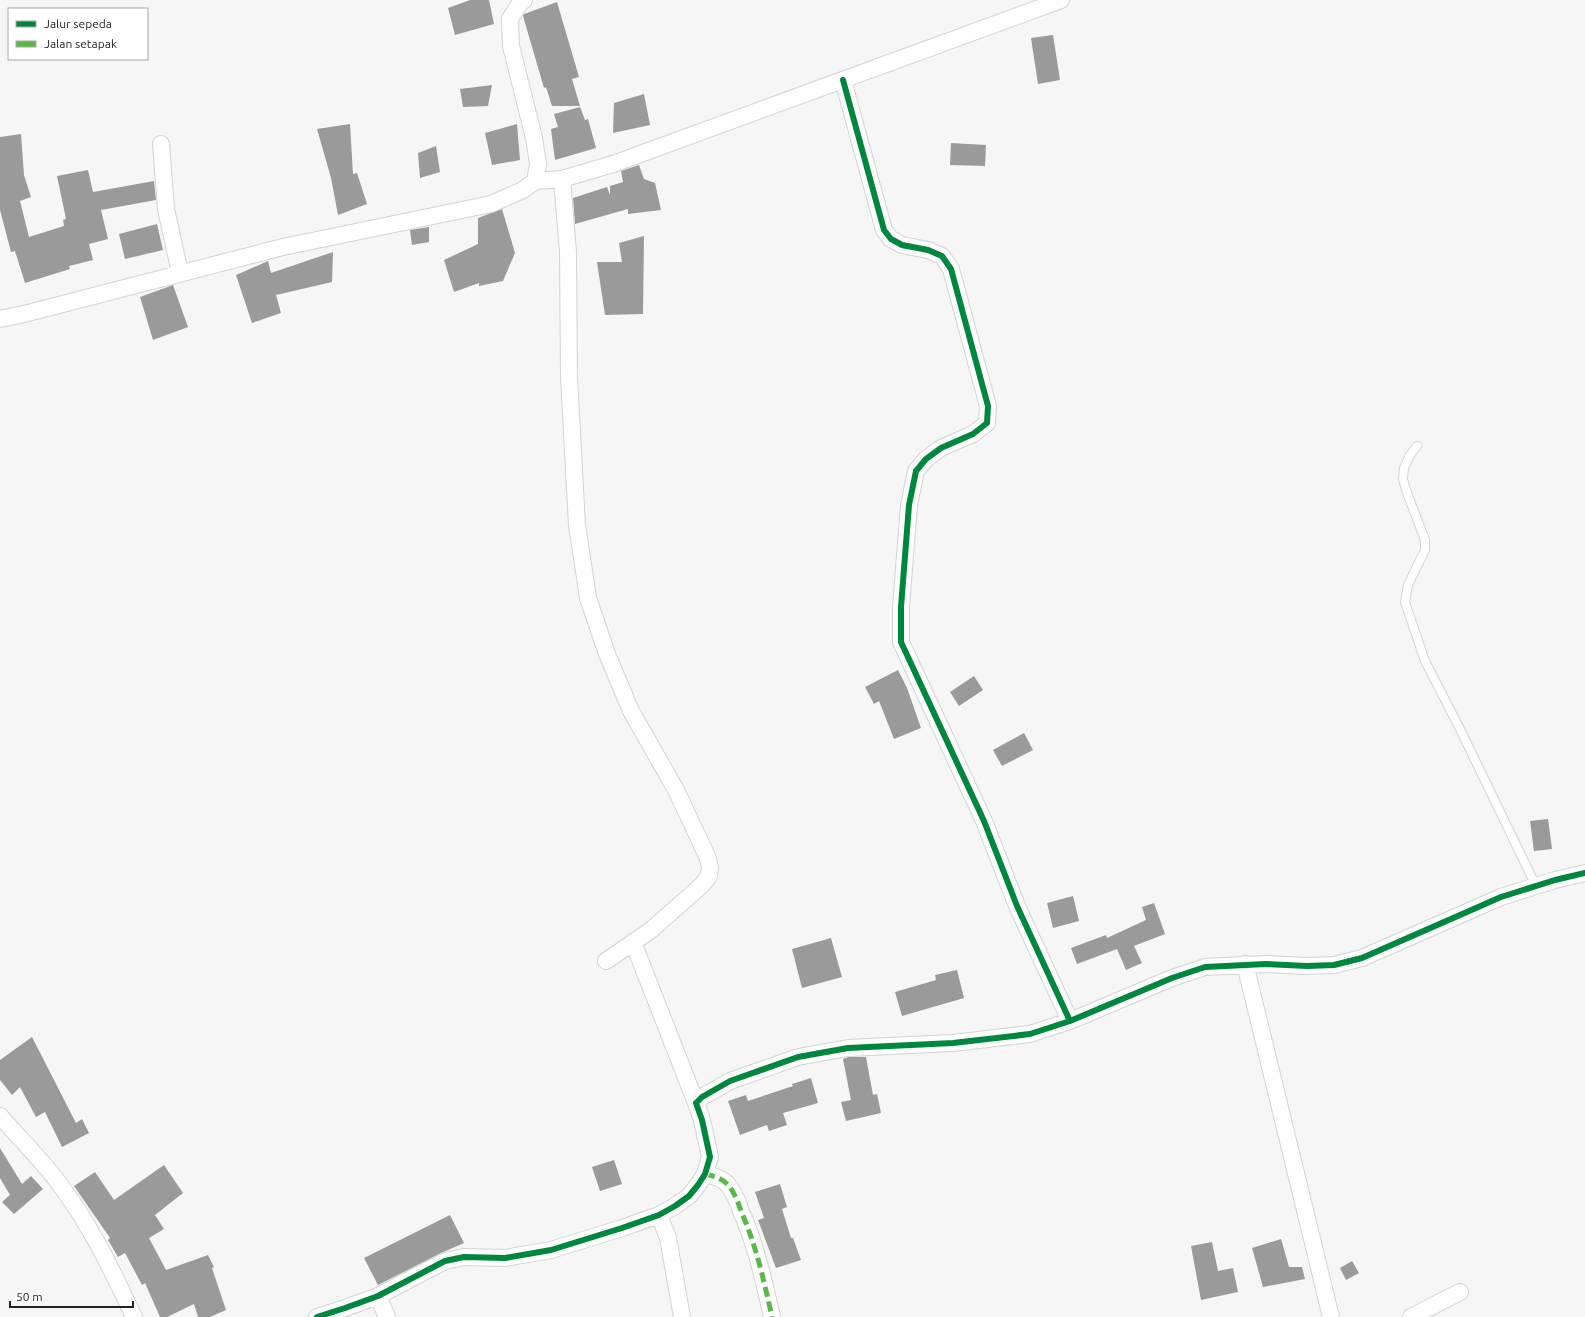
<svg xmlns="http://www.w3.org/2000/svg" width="1585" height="1317" viewBox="0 0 1585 1317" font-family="Ubuntu,sans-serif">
	<rect width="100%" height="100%" fill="#f6f6f6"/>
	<path fill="#9a9a9a" d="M470,0h19l5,24 -39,11 -7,-27z
		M557,2l22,75 -7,2 8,27h-28l-6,-19 -2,1 -21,-72 1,-2z
		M1053,35l7,45 -22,4 -7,-46z
		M492,85l-4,21 -25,1 -3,-18z
		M644,94l6,31 -37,8 1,-30z
		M580,107l5,13 3,-1 8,29 -41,12 -4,-31 7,-2 -4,-13z
		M350,124l3,50 4,-1 10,31 -29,11 -7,-37 -14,-49z
		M517,124l3,36 -28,5 -7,-32z
		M21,134l3,41 7,22 -11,4 9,36 35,-11 -1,-6 3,-1 -9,-43 31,-6 5,22 61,-11 2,19 -55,10 7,29 -19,5 4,16 -24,6 1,3 -45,14 -10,-32 -4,1 -11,-42v-73z
		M951,143l35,2 -1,21 -35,-1z
		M436,146l4,26 -20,6 -2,-25z
		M639,165l5,14 11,4 6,27 -33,4v-5l-53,15 -2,-26 34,-11 3,8v-9l13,-4 -2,-11z
		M502,209l13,44 -12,28 -24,5v-3l-25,9 -10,-32 34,-16v-26z
		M157,224l6,26 -38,9 -6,-25z
		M429,227v15l-17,3 -2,-15z
		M644,236l-1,78 -38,1 -8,-53h25l-3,-19z
		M333,252l-1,30 -56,13 5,18 -29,10 -16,-48 32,-14 3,12z
		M173,285l15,42 -35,13 -13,-43z
		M898,670l9,18 14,40 -27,11 -15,-38 -5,3 -9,-17z
		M974,676l9,14 -24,16 -9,-14z
		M1024,733l9,17 -31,16 -9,-16z
		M1548,819l4,30 -18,2 -4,-30z
		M1073,896l6,25 -26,7 -6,-25z
		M1154,903l11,31 -31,12 8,17 -16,7 -9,-21 -40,15 -6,-16 35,-13 1,3 39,-18 -4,-13z
		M831,938l11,39 -40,11 -10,-39z
		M957,970l7,28 -62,18 -7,-24 41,-12 -1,-5z
		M32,1037l44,86 6,-4 7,14 -27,14 -17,-35 -9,5 -16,-30 -8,8 -12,-15v-20z
		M849,1057h17l7,38 4,-1 4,19 -35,8 -5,-19 10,-2 -8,-41z
		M811,1078l7,25 -35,10 4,12 -18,6 -2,-6 -27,10 -12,-34 18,-6 2,6 45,-15 -1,-2z
		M0,1148l22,36 9,-8 12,13 -29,25 -12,-12 8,-7 -10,-17z
		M614,1160l8,24 -22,7 -8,-24z
		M164,1165l19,28 -28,22 9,14 -15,9 17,32 42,-15 6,12 -2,1 14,42 -16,7h-12l-4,-13 -27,13h-7l-15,-34 -3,2 -17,-32 -7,4 -10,-17 2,-2 -36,-52 21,-14 19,28z
		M780,1184l7,23 -5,2 9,29h2l8,22 -25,8 -18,-48 6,-2 -9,-26z
		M450,1215l14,28 -23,10 -63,32 -14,-27z
		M1281,1239l8,28h13l3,12 -42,8 -11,-39z
		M1212,1242l6,29 15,-3 5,24 -37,8 -10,-54z
		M1352,1261l7,12 -13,7 -6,-12z"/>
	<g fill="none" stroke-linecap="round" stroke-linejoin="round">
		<defs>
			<path id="lane" d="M1417,446l-7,9 -6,13 -1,11 3,11 19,50v10l-17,35 -3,17 20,59 35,68 76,157"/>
			<path id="street" d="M843,80l41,150 7,9 11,6 26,5 14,6 9,13 37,137 -1,17 -14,11 -32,14 -15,11 -10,12 -7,34 -8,102v35l83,179 33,85 53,115
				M161,144l5,65 14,64
				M562,179l51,-15 448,-164
				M535,181l27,-2 6,73 1,125 8,148 11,73 19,56 24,57 45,79 31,66 3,11 -1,9 -7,9 -51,45 -45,31
				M0,319l24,-5 259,-67 208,-43 32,-14 12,-9 3,-17 -4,-26 -23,-92 -1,-27 10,-16 4,-3
				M633,942l63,161
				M1245,964l86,353
				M0,1116c19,22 41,43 58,66 32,42 54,88 76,135
				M705,1174c8,2 17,4 22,10 7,7 11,18 14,27 15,34 23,70 31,106
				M659,1215l9,23 14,79
				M378,1296l9,21
				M317,1317l28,-9 33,-12 67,-35 19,-4 41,1 46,-8 71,-22 37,-13 16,-9 14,-10 9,-11 7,-11 5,-17 -8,-37 -6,-17 6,-6 28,-16 68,-24 50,-9 105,-5 77,-9 40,-13 102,-43 33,-11 61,-3 41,2 27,-1 28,-7 139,-61 54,-17 30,-7
				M1411,1317l49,-25"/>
		</defs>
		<use href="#lane" stroke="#d3d3d3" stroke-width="10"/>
		<use href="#street" stroke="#d3d3d3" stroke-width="18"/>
		<use href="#lane" stroke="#fefefe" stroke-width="8"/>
		<use href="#street" stroke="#fefefe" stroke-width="16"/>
		<path stroke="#58b947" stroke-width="5" stroke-dasharray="10 5" stroke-linecap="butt" d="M705,1174c8,2 17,4 22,10 7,7 11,18 14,27 15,34 23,70 31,106"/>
		<defs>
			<path id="cycleway" d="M843,80l41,150 7,9 11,6 26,5 14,6 9,13 37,137 -1,17 -14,11 -32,14 -15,11 -10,12 -7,34 -8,102v35l83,179 33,85 53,115
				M317,1317l28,-9 33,-12 67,-35 19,-4 41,1 46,-8 71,-22 37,-13 16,-9 14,-10 9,-11 7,-11 5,-17 -8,-37 -6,-17 6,-6 28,-16 68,-24 50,-9 105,-5 77,-9 40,-13 102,-43 33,-11 61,-3 41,2 27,-1 28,-7 139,-61 54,-17 30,-7"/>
		</defs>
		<use href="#cycleway" stroke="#fff" stroke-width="8"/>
		<use href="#cycleway" stroke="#00873e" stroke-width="6"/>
	</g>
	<rect x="8" y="8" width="140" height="52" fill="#ffffff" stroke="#a7a7a7"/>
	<rect x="16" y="21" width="20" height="6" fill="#00873e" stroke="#a7a7a7"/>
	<text x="44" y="28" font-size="12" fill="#222223">Jalur sepeda</text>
	<rect x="16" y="41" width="20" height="6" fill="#58b947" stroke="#a7a7a7"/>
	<text x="44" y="48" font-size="12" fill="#222223">Jalan setapak</text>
	<path d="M10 1301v6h123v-6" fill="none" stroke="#222223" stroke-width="2"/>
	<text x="16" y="1301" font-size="12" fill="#222223" stroke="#ffffff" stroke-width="3" paint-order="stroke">50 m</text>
</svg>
